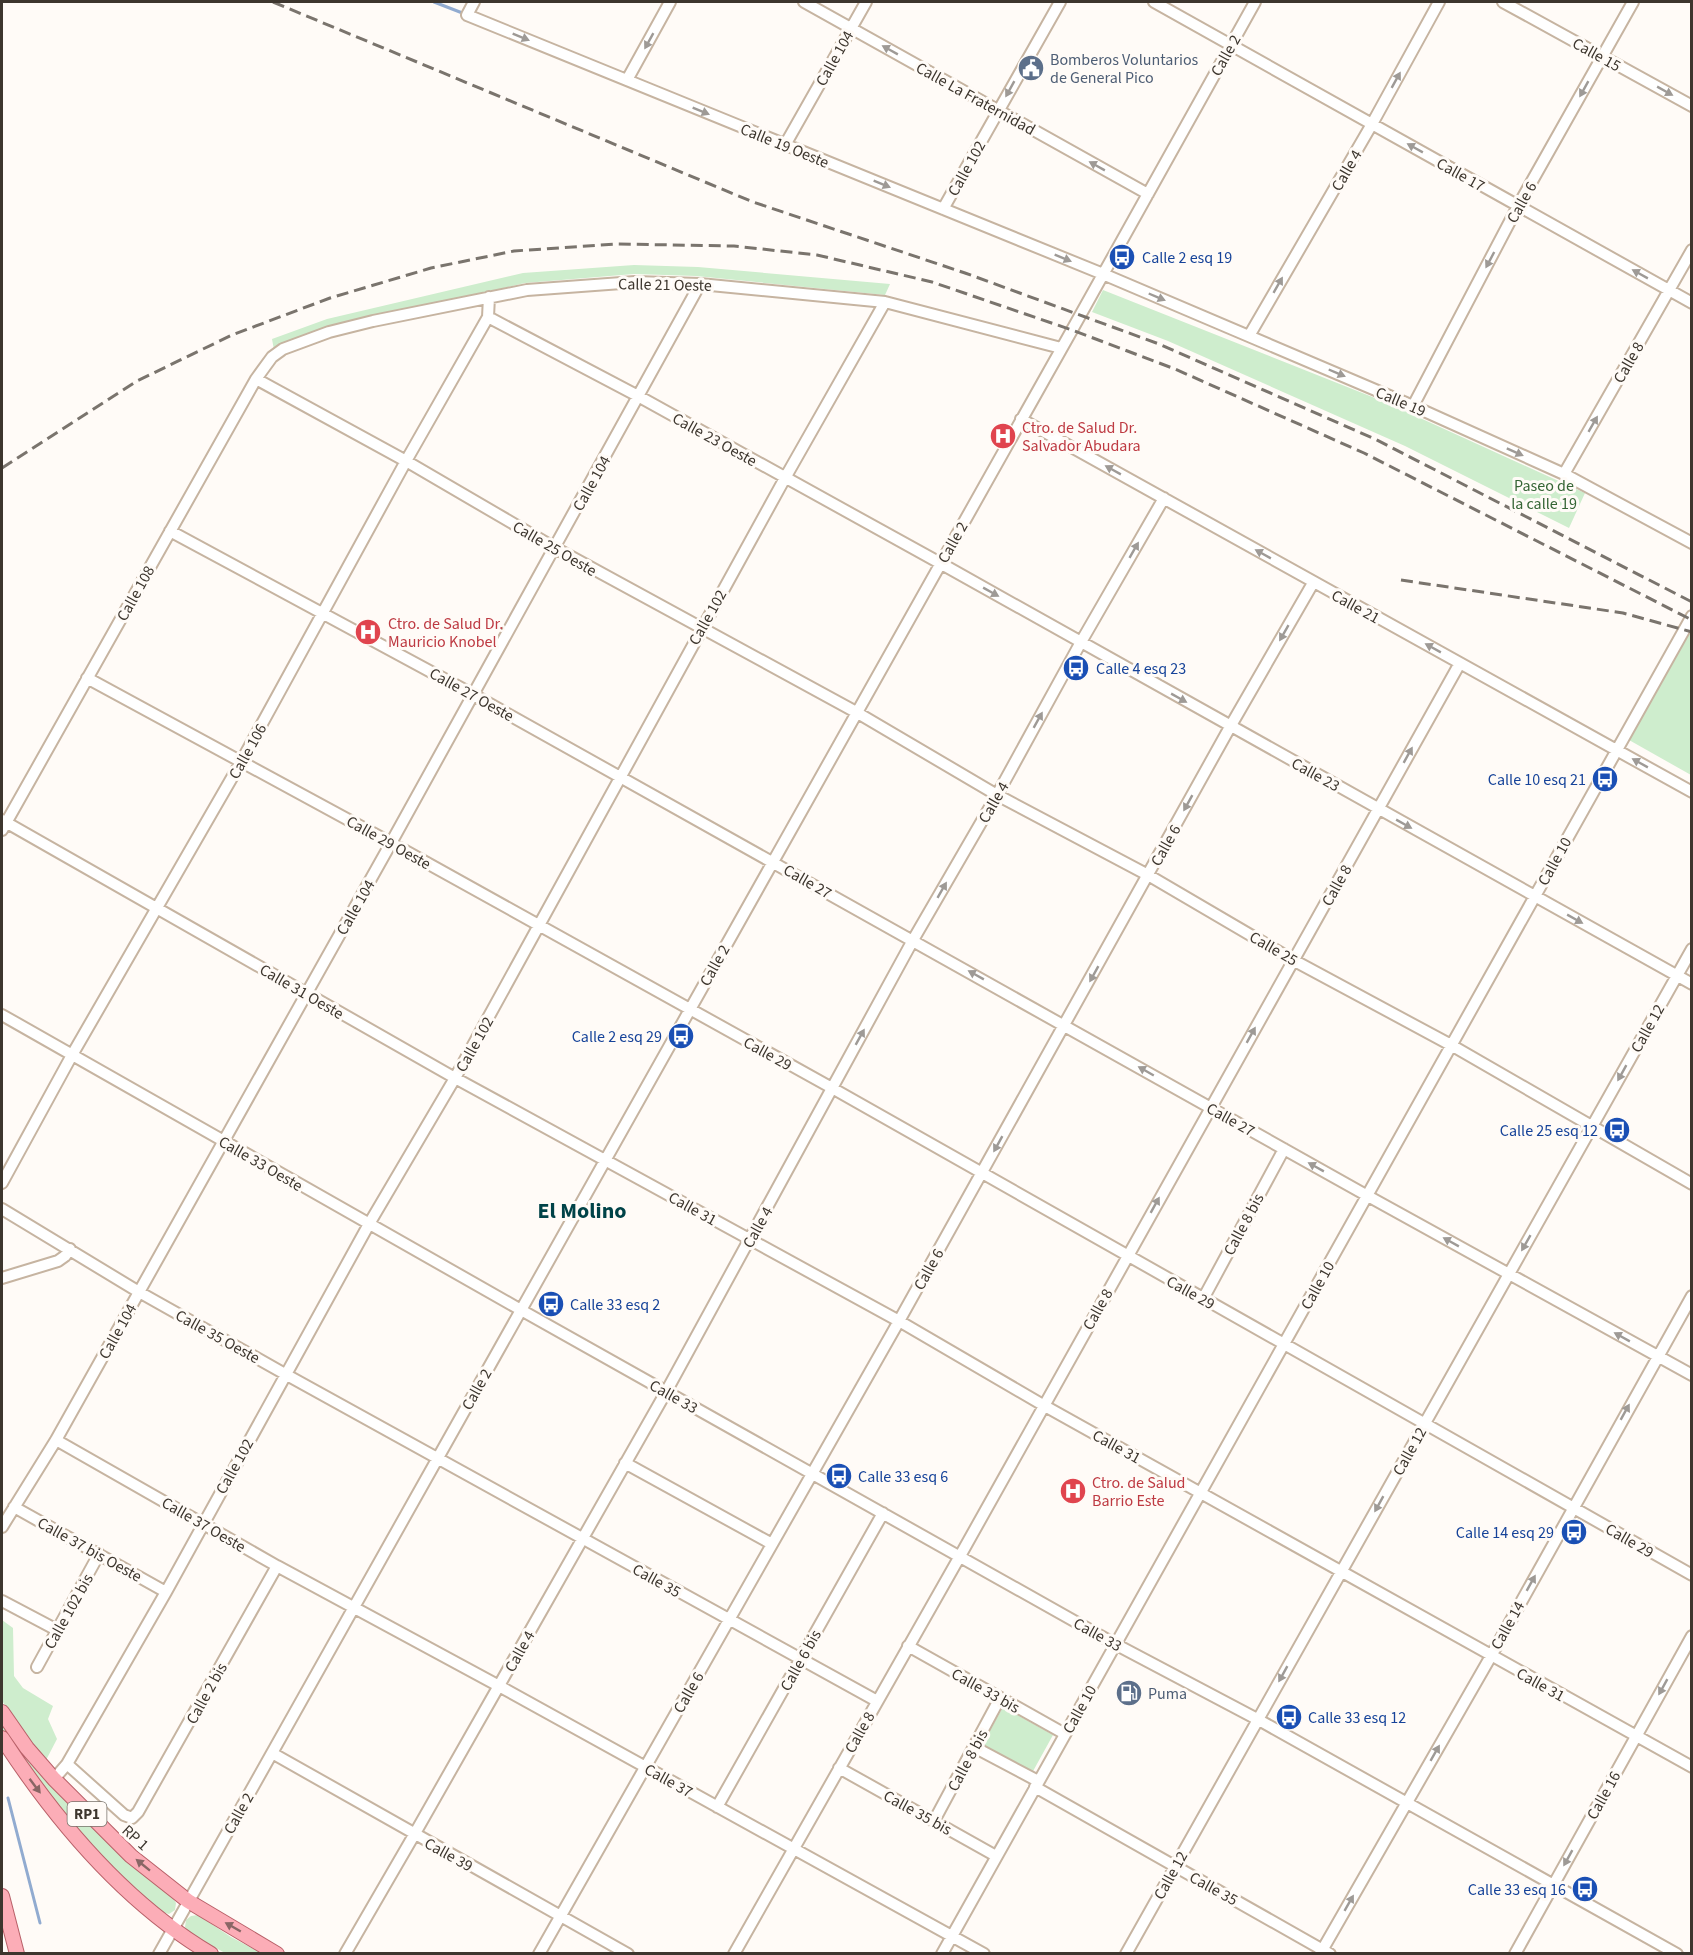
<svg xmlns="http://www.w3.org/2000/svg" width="1693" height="1955" viewBox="0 0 1693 1955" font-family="'Source Sans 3',sans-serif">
	<rect width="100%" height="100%" fill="#fffbf7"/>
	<path fill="#ceedcd" d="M634,265l64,2 192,17 -5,11 -189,-19 -62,-2 -109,9 -196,46 -55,21 -2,-11 55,-20 196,-46z
		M1103,290l282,112 200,91 -16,35 -164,-82 -237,-105 -76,-29z
		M1691,627v148l-62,-35z
		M2,1620l11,8 1,48 9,12 30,18 -5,13 9,20 -13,25 -36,-52 -6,-12z
		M1003,1707l50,28 -21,38 -50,-28z
		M2,1714l171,184 3,5 -1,7 -6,4 -7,-2c-31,-28 -62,-56 -89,-87 -26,-29 -47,-61 -69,-93l-2,-5z
		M198,1915l33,22 30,16h-36l-36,-20 -4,-6 1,-7 5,-4z"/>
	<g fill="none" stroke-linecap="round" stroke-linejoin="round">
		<path stroke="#91abd0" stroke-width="3" d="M434,2l31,12
			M8,1798l32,125"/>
		<defs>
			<path id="minor" d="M474,2l-7,13 636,259 310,132 151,68 128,69
				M804,2l344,192
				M1154,2l538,301
				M1503,2l189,104
				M627,80l43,-78
				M785,145l81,-143
				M943,209l117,-207
				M488,317l150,79 302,167 752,421
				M1249,336l123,-212 67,-122
				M256,379l150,82 149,87 301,164 141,83 151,80 145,85 158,85 241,139
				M1413,406l105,-200 115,-204
				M1021,419l671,373
				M1564,474l128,-224
				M170,531l302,163 894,501 326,180
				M87,678l304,165 441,245 860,487
				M2,820l453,258 444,243 144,84 649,362
				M2,830l254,-451 16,-22 11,-8 46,-17 44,-11 154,-31 108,-8 65,2 185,18 176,46
				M2,1015l519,295 594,334 142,75 420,235
				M2,1183l70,-128 169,-293 165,-301 82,-144 1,-20
				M2,1209l137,83 146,82 592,327
				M2,1278l56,-17 7,-5 5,-7
				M1203,1299l81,-150
				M56,1440l221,126 222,120 485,268
				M625,1463l147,81
				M14,1507l152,85
				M2,1527l54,-87 335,-597 309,-559
				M2,1601l55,29
				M908,1646l157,88
				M37,1667l62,-113
				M974,1747l64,34
				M272,1753l356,201
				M67,1764l57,51 8,3 6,-6 139,-246
				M839,1768l157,88
				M54,1779l13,-15 99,-172 203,-368 86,-146 330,-600 100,-176
				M1035,1787l295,167
				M717,1807l166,-294
				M934,1821l66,-123
				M159,1954l913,-1624 183,-328
				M345,1954l69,-119 252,-443 247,-452 84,-145 84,-153 83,-144
				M539,1954l360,-633 331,-594 83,-144
				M734,1954l226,-398 500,-893
				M942,1954l750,-1338
				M1126,1954l566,-1005
				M1320,1954l171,-298 201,-360
				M1515,1954l177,-318"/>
			<path id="major" d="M2,1712l25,36 27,31 77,77 57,45 89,53
				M2,1738c54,83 123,165 209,216
				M2,1896l15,58"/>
		</defs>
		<use href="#minor" stroke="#c6b4a1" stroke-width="14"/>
		<use href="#major" stroke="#b86068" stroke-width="16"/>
		<use href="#minor" stroke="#fff" stroke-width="10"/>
		<use href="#major" stroke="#fcadb7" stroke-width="14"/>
		<path stroke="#7a746d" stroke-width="3" stroke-dasharray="12 6" stroke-linecap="butt" d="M273,2l480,200 212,71 194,71 216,95 317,163
			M2,468l135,-87 95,-46 98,-37 101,-30 83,-17 101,-7 119,2 83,9 115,27 140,48 103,39 189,84 328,167
			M1401,580l222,33 69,19"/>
	</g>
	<defs><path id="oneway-solid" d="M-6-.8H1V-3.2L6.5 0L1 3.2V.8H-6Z" transform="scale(1.5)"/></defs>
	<g fill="#9e9a96">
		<use href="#oneway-solid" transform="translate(521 37) rotate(22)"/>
		<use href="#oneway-solid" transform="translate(649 41) rotate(119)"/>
		<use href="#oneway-solid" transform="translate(890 50) rotate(-151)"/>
		<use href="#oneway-solid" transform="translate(1396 80) rotate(-61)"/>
		<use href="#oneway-solid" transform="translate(1010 89) rotate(119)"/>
		<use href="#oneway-solid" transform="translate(1584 89) rotate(119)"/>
		<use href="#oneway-solid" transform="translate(1665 91) rotate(29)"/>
		<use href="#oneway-solid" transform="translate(701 111) rotate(22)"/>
		<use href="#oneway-solid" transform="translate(1415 148) rotate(-151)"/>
		<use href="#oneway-solid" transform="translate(1097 166) rotate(-151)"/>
		<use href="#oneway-solid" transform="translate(882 184) rotate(22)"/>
		<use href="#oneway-solid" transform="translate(1063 258) rotate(22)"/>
		<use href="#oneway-solid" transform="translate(1490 260) rotate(118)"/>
		<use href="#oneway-solid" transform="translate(1640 274) rotate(-151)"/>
		<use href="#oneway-solid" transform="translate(1278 285) rotate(-60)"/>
		<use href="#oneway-solid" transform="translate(1157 297) rotate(23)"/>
		<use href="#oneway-solid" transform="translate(1337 373) rotate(23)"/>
		<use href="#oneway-solid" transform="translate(1593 424) rotate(-60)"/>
		<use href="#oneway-solid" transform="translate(1515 452) rotate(24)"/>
		<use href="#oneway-solid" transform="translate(1113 470) rotate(-151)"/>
		<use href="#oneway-solid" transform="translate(1134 550) rotate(-60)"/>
		<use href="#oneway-solid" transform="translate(1263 554) rotate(-151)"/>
		<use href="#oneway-solid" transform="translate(991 592) rotate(29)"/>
		<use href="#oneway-solid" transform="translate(1284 633) rotate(120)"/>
		<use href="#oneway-solid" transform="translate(1433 648) rotate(-151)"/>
		<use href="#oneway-solid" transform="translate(1179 698) rotate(29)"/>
		<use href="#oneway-solid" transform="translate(1038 720) rotate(-61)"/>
		<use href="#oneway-solid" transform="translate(1408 755) rotate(-61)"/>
		<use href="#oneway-solid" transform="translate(1640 763) rotate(-151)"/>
		<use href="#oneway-solid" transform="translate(1188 803) rotate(119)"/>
		<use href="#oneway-solid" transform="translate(1404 824) rotate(29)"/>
		<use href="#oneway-solid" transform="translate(942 890) rotate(-60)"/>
		<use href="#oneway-solid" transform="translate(1575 919) rotate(29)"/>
		<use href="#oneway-solid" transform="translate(1094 974) rotate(119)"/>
		<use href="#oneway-solid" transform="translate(976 975) rotate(-151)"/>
		<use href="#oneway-solid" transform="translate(1251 1035) rotate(-61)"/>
		<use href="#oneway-solid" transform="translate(860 1037) rotate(-61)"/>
		<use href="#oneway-solid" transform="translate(1146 1071) rotate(-150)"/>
		<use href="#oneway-solid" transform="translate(1622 1073) rotate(119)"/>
		<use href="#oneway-solid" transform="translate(998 1144) rotate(119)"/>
		<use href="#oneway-solid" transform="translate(1316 1167) rotate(-151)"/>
		<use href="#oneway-solid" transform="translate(1155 1205) rotate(-61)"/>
		<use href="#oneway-solid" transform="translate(1451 1242) rotate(-151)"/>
		<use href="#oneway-solid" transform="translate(1526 1243) rotate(120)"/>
		<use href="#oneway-solid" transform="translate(1622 1337) rotate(-151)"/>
		<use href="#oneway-solid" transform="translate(1625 1412) rotate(-61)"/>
		<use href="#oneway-solid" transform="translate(1379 1504) rotate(119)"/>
		<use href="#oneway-solid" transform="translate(1531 1583) rotate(-61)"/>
		<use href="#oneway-solid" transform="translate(1283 1674) rotate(119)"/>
		<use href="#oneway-solid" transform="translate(1663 1687) rotate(119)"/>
		<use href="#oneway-solid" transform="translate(1435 1753) rotate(-60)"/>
		<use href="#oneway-solid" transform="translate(1568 1858) rotate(119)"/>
		<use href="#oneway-solid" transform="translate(1349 1903) rotate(-60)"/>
	</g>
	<g fill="#896665">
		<use href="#oneway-solid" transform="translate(35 1786) rotate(53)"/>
		<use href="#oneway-solid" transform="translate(143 1865) rotate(-141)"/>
		<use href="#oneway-solid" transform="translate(233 1927) rotate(-150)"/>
	</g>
	<defs>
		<symbol id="civic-disc" viewBox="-11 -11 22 22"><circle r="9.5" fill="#5c6f8a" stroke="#fffbf7"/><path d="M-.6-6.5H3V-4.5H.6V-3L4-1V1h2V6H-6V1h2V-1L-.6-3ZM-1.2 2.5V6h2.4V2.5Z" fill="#fff"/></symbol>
		<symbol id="bus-disc" viewBox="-11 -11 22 22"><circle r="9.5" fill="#1a4fb4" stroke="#fffbf7"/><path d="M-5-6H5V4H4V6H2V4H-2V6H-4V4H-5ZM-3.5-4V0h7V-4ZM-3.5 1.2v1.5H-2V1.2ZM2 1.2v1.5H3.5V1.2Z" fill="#fff"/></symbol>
		<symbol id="hospital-disc" viewBox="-11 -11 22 22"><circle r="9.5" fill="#e0444e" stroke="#fffbf7"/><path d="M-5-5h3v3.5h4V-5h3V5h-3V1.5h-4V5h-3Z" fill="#fff"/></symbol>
		<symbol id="fuel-disc" viewBox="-11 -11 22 22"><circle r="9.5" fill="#5c6f8a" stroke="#fffbf7"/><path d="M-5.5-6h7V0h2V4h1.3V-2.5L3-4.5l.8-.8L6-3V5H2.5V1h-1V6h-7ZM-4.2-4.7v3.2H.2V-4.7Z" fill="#fff"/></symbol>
	</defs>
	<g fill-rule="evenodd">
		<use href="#civic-disc" x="1016" y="53" width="30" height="30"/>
		<use href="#bus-disc" x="1107" y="242" width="30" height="30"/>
		<use href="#hospital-disc" x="988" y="421" width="30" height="30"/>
		<use href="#hospital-disc" x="353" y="617" width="30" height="30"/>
		<use href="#bus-disc" x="1061" y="653" width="30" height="30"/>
		<use href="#bus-disc" x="1590" y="764" width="30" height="30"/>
		<use href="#bus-disc" x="666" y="1021" width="30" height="30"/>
		<use href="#bus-disc" x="1602" y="1115" width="30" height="30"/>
		<use href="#bus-disc" x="536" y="1289" width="30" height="30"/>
		<use href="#bus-disc" x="824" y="1461" width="30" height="30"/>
		<use href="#hospital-disc" x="1058" y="1476" width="30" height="30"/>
		<use href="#bus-disc" x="1559" y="1517" width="30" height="30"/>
		<use href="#fuel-disc" x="1114" y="1678" width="30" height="30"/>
		<use href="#bus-disc" x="1274" y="1702" width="30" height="30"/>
		<use href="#bus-disc" x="1570" y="1874" width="30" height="30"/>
	</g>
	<g text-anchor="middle" stroke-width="6" stroke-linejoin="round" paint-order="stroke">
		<rect fill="#fffbf7" stroke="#77716a" stroke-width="1.5" x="67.5" y="1802" width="39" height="24" rx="4.5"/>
		<g font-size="15" font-weight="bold" fill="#3d362e">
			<text x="87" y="1819">RP1</text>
		</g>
		<g font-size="16" fill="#3d362e" stroke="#fffbf7">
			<text transform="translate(1597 54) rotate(29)" y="6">Calle 15</text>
			<text transform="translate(1225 55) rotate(-61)" y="6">Calle 2</text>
			<text transform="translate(834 58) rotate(-61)" y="6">Calle 104</text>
			<text transform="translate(976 98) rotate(29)" y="6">Calle La Fraternidad</text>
			<text transform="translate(785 145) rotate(22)" y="6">Calle 19 Oeste</text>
			<text transform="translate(966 168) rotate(-61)" y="6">Calle 102</text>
			<text transform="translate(1346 170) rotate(-60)" y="6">Calle 4</text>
			<text transform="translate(1461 174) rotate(29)" y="6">Calle 17</text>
			<text transform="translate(1521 202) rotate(-61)" y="6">Calle 6</text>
			<text transform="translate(665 284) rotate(1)" y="6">Calle 21 Oeste</text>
			<text transform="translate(1628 362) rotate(-60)" y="6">Calle 8</text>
			<text transform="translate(1401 401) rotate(23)" y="6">Calle 19</text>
			<text transform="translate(715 439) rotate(29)" y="6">Calle 23 Oeste</text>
			<text transform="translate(591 483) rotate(-61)" y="6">Calle 104</text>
			<text transform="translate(952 542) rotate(-61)" y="6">Calle 2</text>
			<text transform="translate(555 548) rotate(30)" y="6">Calle 25 Oeste</text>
			<text transform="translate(135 593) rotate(-61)" y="6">Calle 108</text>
			<text transform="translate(1356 606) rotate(29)" y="6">Calle 21</text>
			<text transform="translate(707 617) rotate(-61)" y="6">Calle 102</text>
			<text transform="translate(472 694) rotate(29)" y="6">Calle 27 Oeste</text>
			<text transform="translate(247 751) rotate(-61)" y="6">Calle 106</text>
			<text transform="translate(1316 774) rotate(29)" y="6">Calle 23</text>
			<text transform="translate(993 802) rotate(-60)" y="6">Calle 4</text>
			<text transform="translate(389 842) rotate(29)" y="6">Calle 29 Oeste</text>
			<text transform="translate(1165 845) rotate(-61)" y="6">Calle 6</text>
			<text transform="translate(1554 861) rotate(-61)" y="6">Calle 10</text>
			<text transform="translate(808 881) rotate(30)" y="6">Calle 27</text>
			<text transform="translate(1336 885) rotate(-61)" y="6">Calle 8</text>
			<text transform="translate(355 907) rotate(-60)" y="6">Calle 104</text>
			<text transform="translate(1274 948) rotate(30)" y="6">Calle 25</text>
			<text transform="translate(714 965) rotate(-61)" y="6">Calle 2</text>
			<text transform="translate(302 991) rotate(30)" y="6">Calle 31 Oeste</text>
			<text transform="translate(1647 1028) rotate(-61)" y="6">Calle 12</text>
			<text transform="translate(474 1044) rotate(-61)" y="6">Calle 102</text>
			<text transform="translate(768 1053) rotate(29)" y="6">Calle 29</text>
			<text transform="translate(1231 1119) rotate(29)" y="6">Calle 27</text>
			<text transform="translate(261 1163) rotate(30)" y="6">Calle 33 Oeste</text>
			<text transform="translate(693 1208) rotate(29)" y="6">Calle 31</text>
			<text transform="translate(1243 1224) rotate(-62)" y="6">Calle 8 bis</text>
			<text transform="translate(757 1227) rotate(-61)" y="6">Calle 4</text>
			<text transform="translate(928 1269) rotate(-61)" y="6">Calle 6</text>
			<text transform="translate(1317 1285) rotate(-61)" y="6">Calle 10</text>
			<text transform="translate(1191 1292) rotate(29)" y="6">Calle 29</text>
			<text transform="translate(1097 1309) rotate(-61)" y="6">Calle 8</text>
			<text transform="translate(117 1331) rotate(-61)" y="6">Calle 104</text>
			<text transform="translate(218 1336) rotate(29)" y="6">Calle 35 Oeste</text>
			<text transform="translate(476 1389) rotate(-61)" y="6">Calle 2</text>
			<text transform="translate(674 1396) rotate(29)" y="6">Calle 33</text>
			<text transform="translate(1117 1446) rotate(29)" y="6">Calle 31</text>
			<text transform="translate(1409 1451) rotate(-61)" y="6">Calle 12</text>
			<text transform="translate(234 1466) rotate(-61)" y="6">Calle 102</text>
			<text transform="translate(204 1524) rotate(30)" y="6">Calle 37 Oeste</text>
			<text transform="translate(1630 1540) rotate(30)" y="6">Calle 29</text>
			<text transform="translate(90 1549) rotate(29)" y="6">Calle 37 bis Oeste</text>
			<text transform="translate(657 1580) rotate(29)" y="6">Calle 35</text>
			<text transform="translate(68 1611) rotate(-61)" y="6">Calle 102 bis</text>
			<text transform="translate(1507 1625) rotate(-61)" y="6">Calle 14</text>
			<text transform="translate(1098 1634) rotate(29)" y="6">Calle 33</text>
			<text transform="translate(519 1651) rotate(-61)" y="6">Calle 4</text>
			<text transform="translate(800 1660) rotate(-61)" y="6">Calle 6 bis</text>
			<text transform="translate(1541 1684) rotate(29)" y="6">Calle 31</text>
			<text transform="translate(986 1690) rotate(29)" y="6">Calle 33 bis</text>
			<text transform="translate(688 1692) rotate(-60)" y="6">Calle 6</text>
			<text transform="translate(206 1693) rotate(-61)" y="6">Calle 2 bis</text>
			<text transform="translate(1079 1709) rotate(-61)" y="6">Calle 10</text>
			<text transform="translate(859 1732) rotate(-61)" y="6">Calle 8</text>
			<text transform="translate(967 1760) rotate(-62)" y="6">Calle 8 bis</text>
			<text transform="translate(669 1780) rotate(29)" y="6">Calle 37</text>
			<text transform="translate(1603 1795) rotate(-61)" y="6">Calle 16</text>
			<text transform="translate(918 1812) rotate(29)" y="6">Calle 35 bis</text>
			<text transform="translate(238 1813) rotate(-61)" y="6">Calle 2</text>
			<text transform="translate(136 1837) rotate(42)" y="6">RP 1</text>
			<text transform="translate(449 1854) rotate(29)" y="6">Calle 39</text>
			<text transform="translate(1170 1875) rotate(-61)" y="6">Calle 12</text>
			<text transform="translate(1214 1888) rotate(29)" y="6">Calle 35</text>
		</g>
		<g font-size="16" fill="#4e5e75" stroke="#fffbf7" text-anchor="start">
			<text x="1050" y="65">Bomberos Voluntarios<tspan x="1050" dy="18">de General Pico</tspan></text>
			<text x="1148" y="1699">Puma</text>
		</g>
		<g font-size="16" fill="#164399" stroke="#fffbf7" text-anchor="start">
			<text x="1142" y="263">Calle 2 esq 19</text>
			<text x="1096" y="674">Calle 4 esq 23</text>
			<text x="1586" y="785" text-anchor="end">Calle 10 esq 21</text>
			<text x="662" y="1042" text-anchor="end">Calle 2 esq 29</text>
			<text x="1598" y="1136" text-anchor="end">Calle 25 esq 12</text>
			<text x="570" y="1310">Calle 33 esq 2</text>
			<text x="858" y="1482">Calle 33 esq 6</text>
			<text x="1554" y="1538" text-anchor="end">Calle 14 esq 29</text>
			<text x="1308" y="1723">Calle 33 esq 12</text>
			<text x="1566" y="1895" text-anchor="end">Calle 33 esq 16</text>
		</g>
		<g font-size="16" fill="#be3a42" stroke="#fffbf7" text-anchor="start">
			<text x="1022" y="433">Ctro. de Salud Dr.<tspan x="1022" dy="18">Salvador Abudara</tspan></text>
			<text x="388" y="629">Ctro. de Salud Dr.<tspan x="388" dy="18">Mauricio Knobel</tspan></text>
			<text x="1092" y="1488">Ctro. de Salud<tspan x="1092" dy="18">Barrio Este</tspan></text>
		</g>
		<g font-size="16" fill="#356535" stroke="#fffbf7">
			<text x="1544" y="491">Paseo de<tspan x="1544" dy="18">la calle 19</tspan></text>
		</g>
		<g font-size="22" font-weight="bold" fill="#004348" stroke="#fffbf7">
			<text x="582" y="1218">El Molino</text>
		</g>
	</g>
	<rect width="1693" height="1955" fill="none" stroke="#3d362e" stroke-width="6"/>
</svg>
